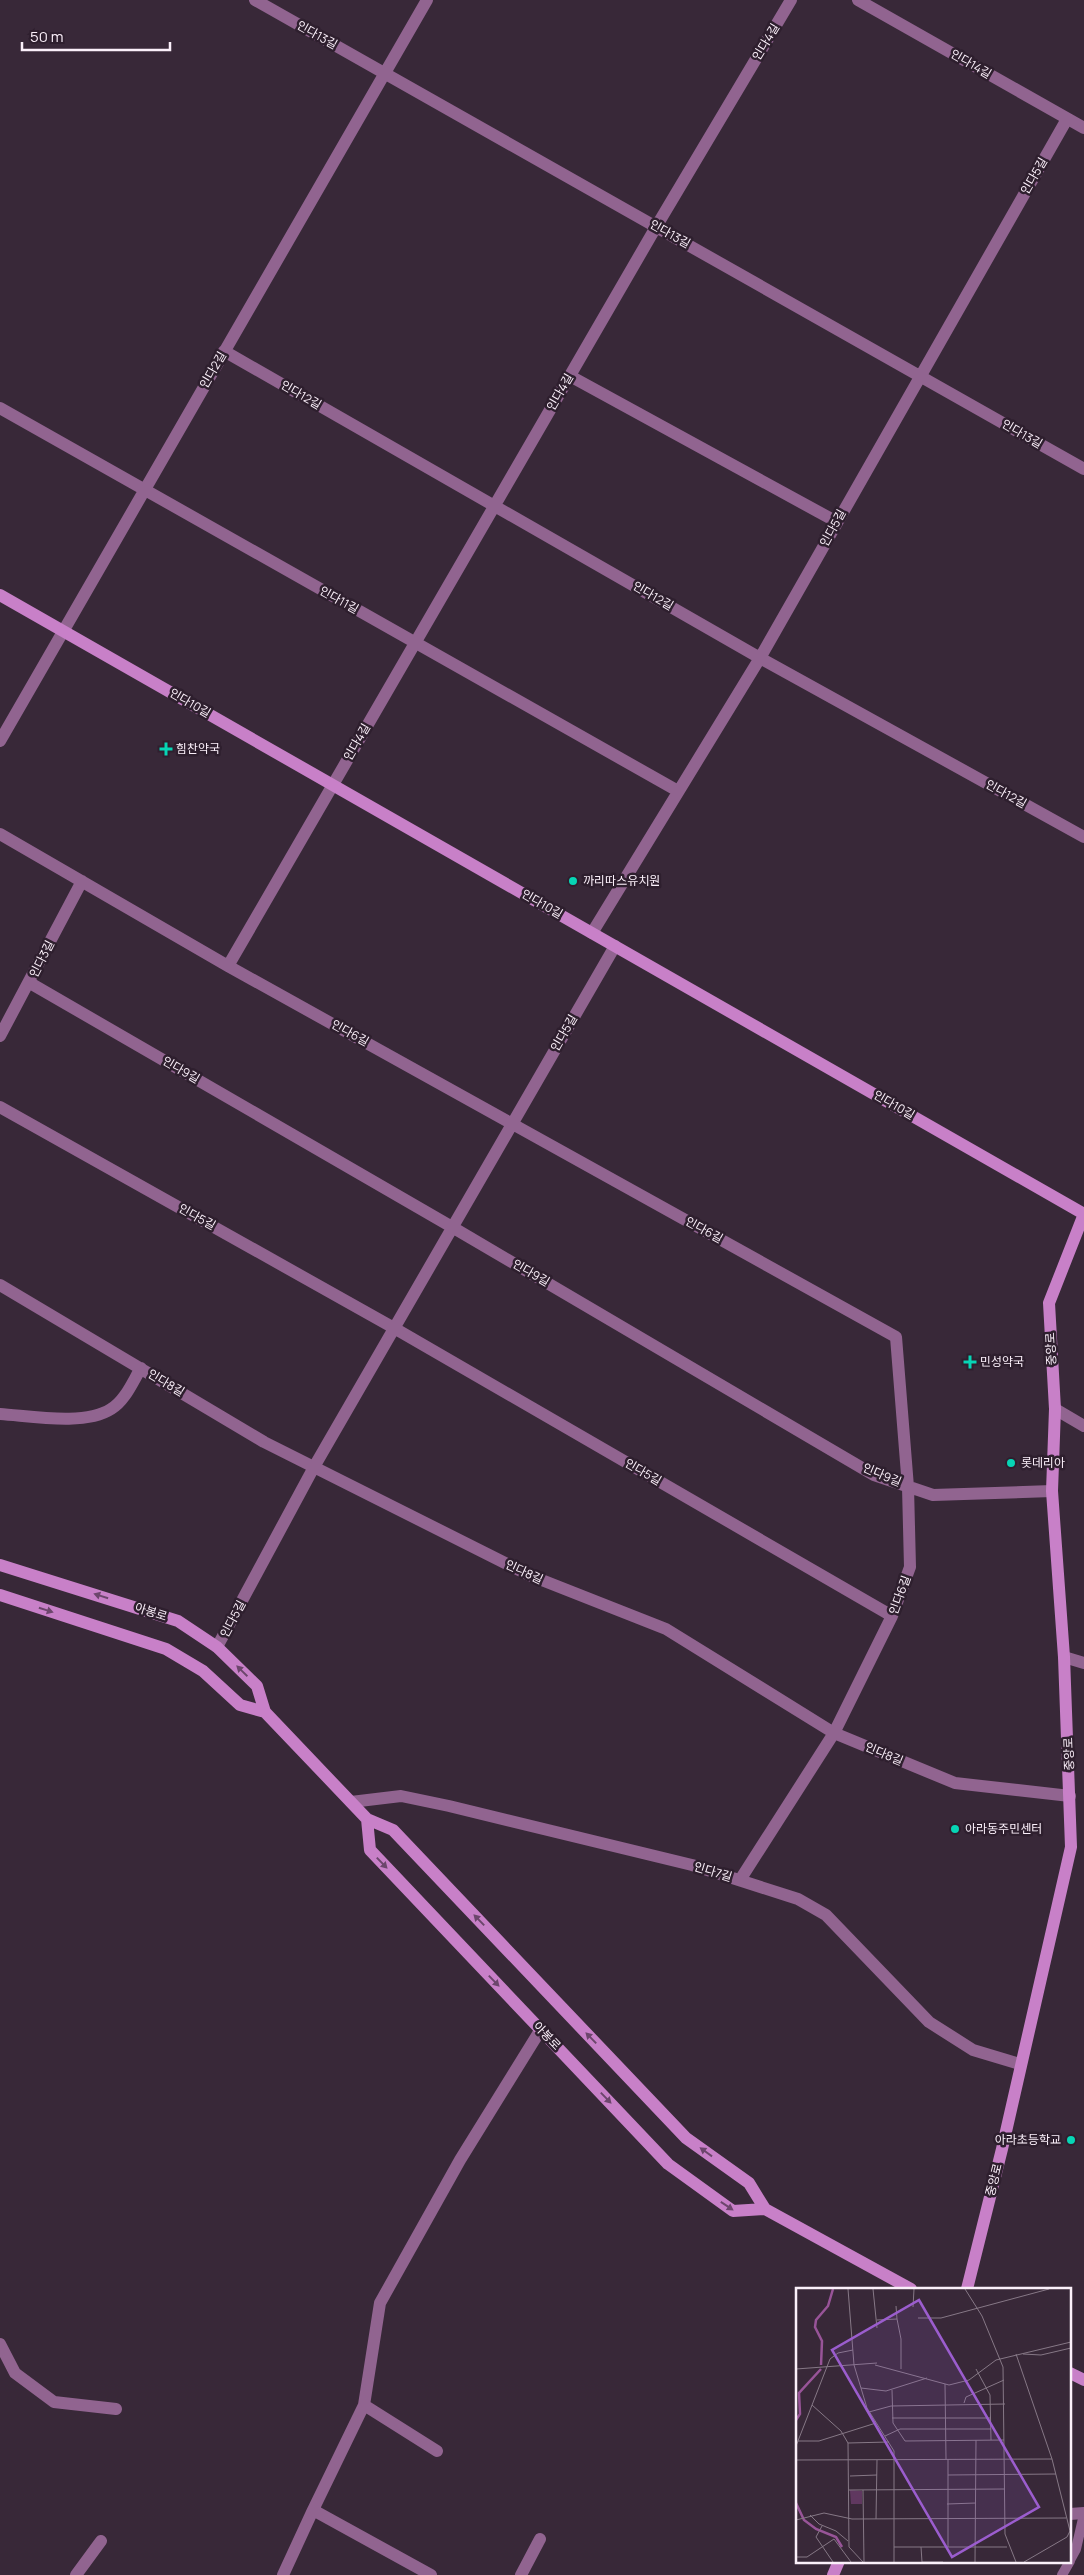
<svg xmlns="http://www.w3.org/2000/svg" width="1084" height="2575" viewBox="0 0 1084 2575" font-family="Manrope,'Noto Sans KR',sans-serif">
	<rect width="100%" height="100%" fill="#382838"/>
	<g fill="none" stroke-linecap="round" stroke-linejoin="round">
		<path stroke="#916490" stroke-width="10" d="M1070,2560l6,-11 8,-35
			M1062,2575l8,-14"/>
		<path stroke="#916490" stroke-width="12" d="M255,0l829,469
			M858,0l226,128
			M224,351l536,307 324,179
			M570,376l267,146
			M0,408l678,383
			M0,741l427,-741
			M0,834l228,132 668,371 12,150 2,80 -18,49 -58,117 -94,147
			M592,933l168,-275 307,-539
			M228,966l428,-739 135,-227
			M30,983l422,244 422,248 59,20 119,-4
			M0,1036l82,-155
			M0,1107l394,221 498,288
			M0,1285l264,157 265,133 137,54 168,104 121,50 115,13
			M1055,1409l29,17
			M0,1414c31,2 85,12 111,-5 14,-8 22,-28 30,-41
			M217,1647l97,-180 301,-521
			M1064,1657l20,6
			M351,1802l50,-6 48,10 243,59 106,34 28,16 103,107 44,28 47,14
			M0,2344l15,29 39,29 62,7
			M364,2405l73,46
			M313,2510l51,-105 16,-102 80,-143 81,-131
			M1070,2514l14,-1
			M76,2575l25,-34
			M283,2575l30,-65 118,65
			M521,2575l19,-36"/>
		<path stroke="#c880c8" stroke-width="12" d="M0,595l1084,619
			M0,1565l178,56 39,26 40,39 8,26 102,107 26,11 293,308 63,45 16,26 146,80
			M0,1595l166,54 37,22 37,34 25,7
			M367,1819l3,31 298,314 65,47 32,-2
			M967,2289l35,-140 69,-302 -7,-190 -12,-166 3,-82 -6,-106 35,-89
			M1070,2373l14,7
			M833,2575l6,-14"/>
	</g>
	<defs><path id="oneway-solid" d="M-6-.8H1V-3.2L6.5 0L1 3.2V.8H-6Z" transform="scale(1.25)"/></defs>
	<g fill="#6c466c">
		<use href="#oneway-solid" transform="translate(101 1596) rotate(-162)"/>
		<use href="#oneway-solid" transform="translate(46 1610) rotate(18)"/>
		<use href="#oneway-solid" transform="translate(242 1671) rotate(-136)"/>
		<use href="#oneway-solid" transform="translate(382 1863) rotate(46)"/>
		<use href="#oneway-solid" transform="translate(479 1920) rotate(-134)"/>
		<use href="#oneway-solid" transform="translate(494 1981) rotate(46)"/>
		<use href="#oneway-solid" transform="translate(591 2038) rotate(-134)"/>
		<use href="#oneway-solid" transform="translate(606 2098) rotate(46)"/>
		<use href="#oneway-solid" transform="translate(706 2152) rotate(-144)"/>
		<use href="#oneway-solid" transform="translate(727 2206) rotate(34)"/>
	</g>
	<g fill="#07d5b5" stroke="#2e1f2e" stroke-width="2">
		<path d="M163.5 741.5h5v5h5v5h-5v5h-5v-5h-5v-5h5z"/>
		<circle cx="573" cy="881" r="5"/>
		<path d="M967.5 1354.5h5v5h5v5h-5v5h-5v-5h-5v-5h5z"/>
		<circle cx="1011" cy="1463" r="5"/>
		<circle cx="955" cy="1829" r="5"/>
		<circle cx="1071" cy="2140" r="5"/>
	</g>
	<g text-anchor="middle" stroke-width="5" stroke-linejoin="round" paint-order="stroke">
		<g font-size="12" fill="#fbf0fa" stroke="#2e1f2e">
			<text transform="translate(317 35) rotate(29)" y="4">인다13길</text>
			<text transform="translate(766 42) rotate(-59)" y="4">인다4길</text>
			<text transform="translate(971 64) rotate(30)" y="4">인다14길</text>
			<text transform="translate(1034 176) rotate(-60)" y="4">인다5길</text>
			<text transform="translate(670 234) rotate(29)" y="4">인다13길</text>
			<text transform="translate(213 370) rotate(-60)" y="4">인다2길</text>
			<text transform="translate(560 392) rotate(-60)" y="4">인다4길</text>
			<text transform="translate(301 395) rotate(30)" y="4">인다12길</text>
			<text transform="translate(1022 434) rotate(30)" y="4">인다13길</text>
			<text transform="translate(833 528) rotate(-61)" y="4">인다5길</text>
			<text transform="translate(653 596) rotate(30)" y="4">인다12길</text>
			<text transform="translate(339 600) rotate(29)" y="4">인다11길</text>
			<text transform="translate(190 703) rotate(30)" y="4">인다10길</text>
			<text transform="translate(357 742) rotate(-60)" y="4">인다4길</text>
			<text transform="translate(1006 794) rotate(29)" y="4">인다12길</text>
			<text transform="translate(542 904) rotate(30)" y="4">인다10길</text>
			<text transform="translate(42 959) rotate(-63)" y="4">인다3길</text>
			<text transform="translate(350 1033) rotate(29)" y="4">인다6길</text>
			<text transform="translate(564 1033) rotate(-60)" y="4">인다5길</text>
			<text transform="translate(181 1070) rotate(30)" y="4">인다9길</text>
			<text transform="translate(894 1105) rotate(30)" y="4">인다10길</text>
			<text transform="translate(197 1217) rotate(29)" y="4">인다5길</text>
			<text transform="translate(704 1230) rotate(29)" y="4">인다6길</text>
			<text transform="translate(531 1273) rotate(30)" y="4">인다9길</text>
			<text transform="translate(1051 1349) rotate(-93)" y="4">중앙로</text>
			<text transform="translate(166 1383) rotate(31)" y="4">인다8길</text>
			<text transform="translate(643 1472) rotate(30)" y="4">인다5길</text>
			<text transform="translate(882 1475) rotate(23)" y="4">인다9길</text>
			<text transform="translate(524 1572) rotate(25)" y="4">인다8길</text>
			<text transform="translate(900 1595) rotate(-70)" y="4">인다6길</text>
			<text transform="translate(151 1612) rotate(18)" y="4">아봉로</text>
			<text transform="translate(233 1619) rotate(-62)" y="4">인다5길</text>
			<text transform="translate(884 1754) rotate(23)" y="4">인다8길</text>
			<text transform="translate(1069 1754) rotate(-92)" y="4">중앙로</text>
			<text transform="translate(713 1872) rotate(17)" y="4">인다7길</text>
			<text transform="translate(547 2036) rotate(46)" y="4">아봉로</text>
			<text transform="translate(994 2180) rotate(-76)" y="4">중앙로</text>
		</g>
		<g font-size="12" fill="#fbf0fa" stroke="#2e1f2e" text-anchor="start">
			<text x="176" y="753">힘찬약국</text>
			<text x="583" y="885">까리따스유치원</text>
			<text x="980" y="1366">민성약국</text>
			<text x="1021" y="1467">롯데리아</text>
			<text x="965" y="1833">아라동주민센터</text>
			<text x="1061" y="2144" text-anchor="end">아라초등학교</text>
		</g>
	</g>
	<g transform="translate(796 2288)">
		<rect width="275" height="275" fill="#382838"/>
		<path d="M54,202l12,1v13h-11z" fill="#603860"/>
		<path fill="none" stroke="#985498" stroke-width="2.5" d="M25,77l1,-24 -7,-14 1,-7 12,-14 5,-17M0,132l4,-6 -1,-21 22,-24M0,215l8,17 12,9 20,8 6,10"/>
		<path fill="none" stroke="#867886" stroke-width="1" d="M52,1l6,76 13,43 27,43v111M77,1l4,39M169,1l17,27 21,51 2,167 11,28M117,19l1,-18M122,30h23l108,-29M101,31l4,20v30M81,32l20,-1 -1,-13M220,66l36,105 18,72 -3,6 -43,25M227,66l18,1 30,-7M79,77l74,20 20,-5 27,-20 75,-18M0,81l81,-6M180,81l14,26 1,45M149,96l1,75M65,100l25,3 41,-13M96,102l1,33 12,18 99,-1M168,115l2,-6 38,-17M16,117l29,26 7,12 1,104 14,15M73,124l22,-6 114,-2M96,130h99M89,148l15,-7h91M2,153h21l57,-18M52,155l41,-1M0,158l34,-87 8,-6 15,-3M0,172l256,-1M152,187l108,-1M54,188l27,-1M53,202l156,-1M67,202l1,72M151,216l29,-1M14,227l9,9 17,7 12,10M80,231l1,-59M0,232l28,-7 28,6 214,-1M26,238l-6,11 17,25M98,259h113M125,259l1,15h21M152,259v-88M0,269h11l27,-18 17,23M179,274l1,-122"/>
		<path fill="#9b5dce" fill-opacity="0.15" stroke="#9b5dce" stroke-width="2.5" d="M123,12l120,207 -87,50 -120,-207z"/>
		<rect width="275" height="275" fill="none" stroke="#fbf0fa" stroke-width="2.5"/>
	</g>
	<path d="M22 42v8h148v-8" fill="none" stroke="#fbf0fa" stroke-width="2.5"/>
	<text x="30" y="42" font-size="15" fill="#fbf0fa" stroke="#2e1f2e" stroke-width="4" paint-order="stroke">50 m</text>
</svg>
